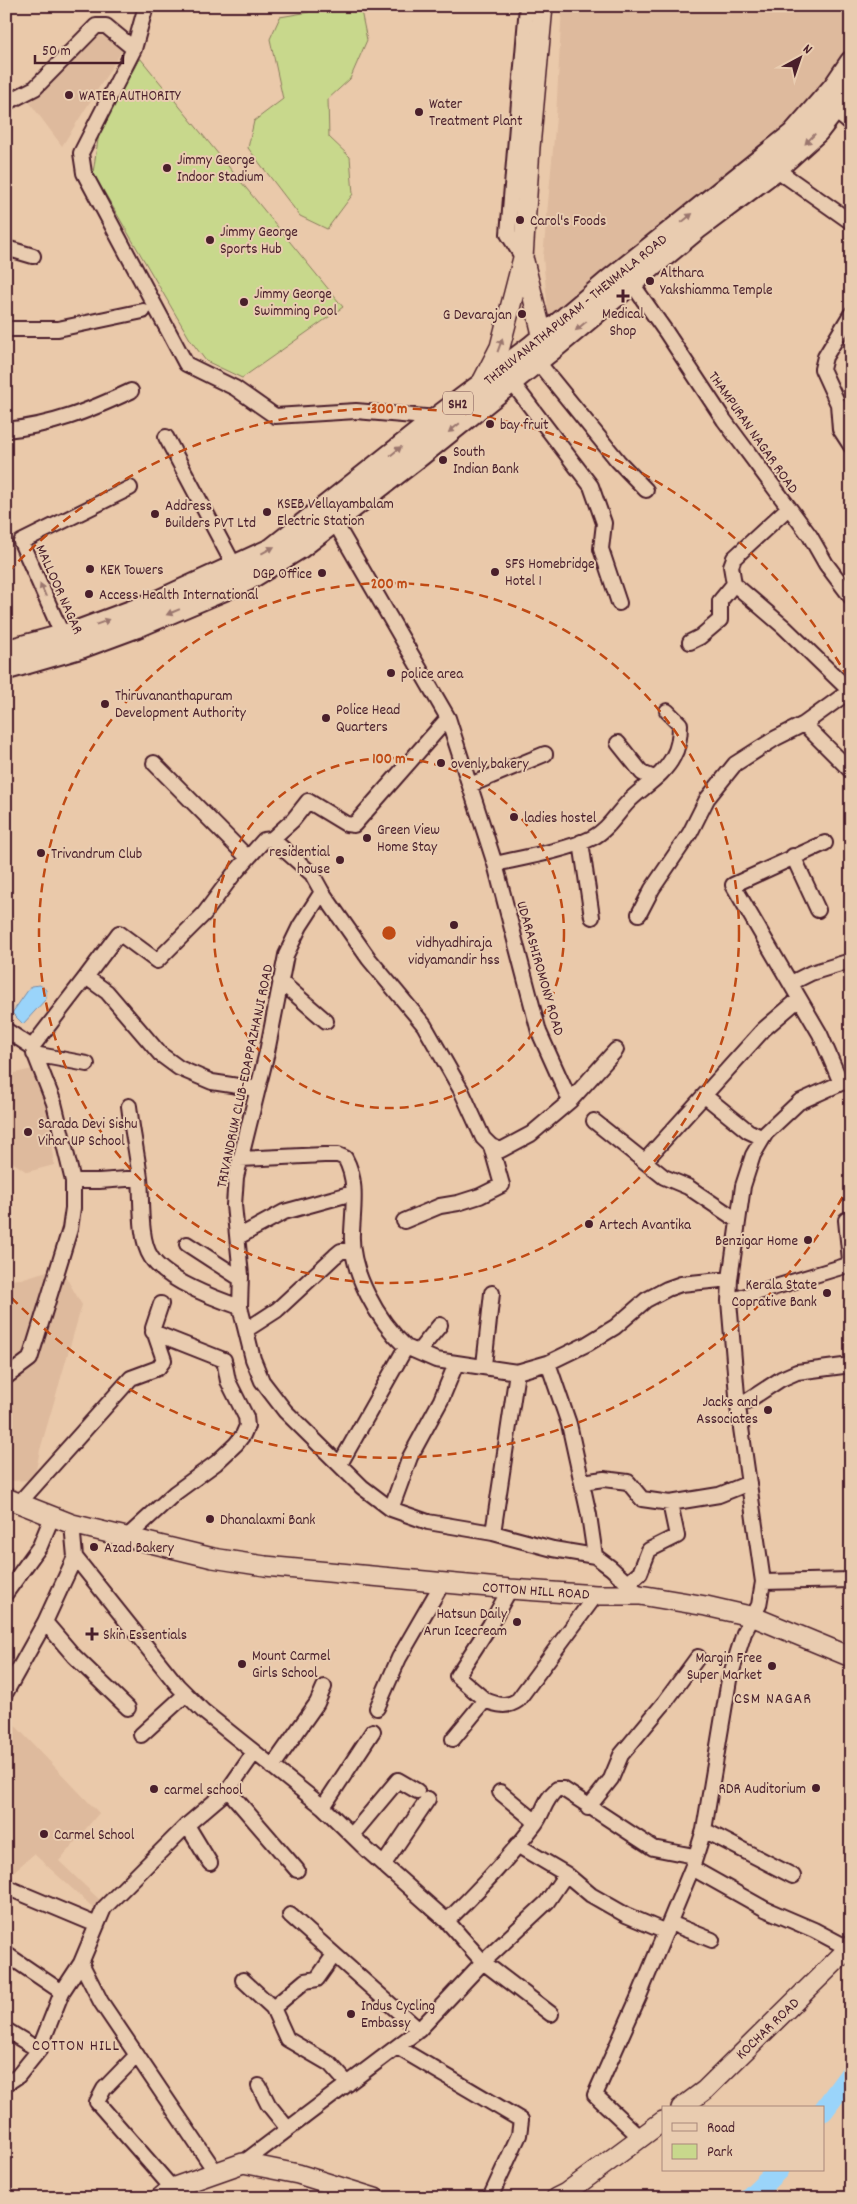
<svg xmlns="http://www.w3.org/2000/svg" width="857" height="2204" viewBox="0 0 857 2204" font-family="Dekko,sans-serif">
	<rect width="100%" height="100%" fill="#eac9aa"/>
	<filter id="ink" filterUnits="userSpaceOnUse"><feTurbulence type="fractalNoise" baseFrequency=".02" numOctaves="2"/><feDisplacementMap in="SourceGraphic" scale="10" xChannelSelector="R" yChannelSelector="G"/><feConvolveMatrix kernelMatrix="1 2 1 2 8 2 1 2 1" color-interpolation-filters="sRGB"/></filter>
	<g filter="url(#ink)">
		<path fill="#deba9d" d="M562,6h289v42l-47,62 -255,213 -6,-66 13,-140z
			M97,35l13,3 12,13 -60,95 -32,-43z
			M33,1069l13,38 8,58 -27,7 -21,-14v-83z
			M60,1267l22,38 -42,145 -6,30 -28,1v-201l15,-1z
			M8,1718l91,95 -40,48 45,43 -6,8 -64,-58 -28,24v-157z"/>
		<path fill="#c8d88c" stroke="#897c5c" d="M311,6h49l7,34 -17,39 -22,20 1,38 21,20 3,37 -26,35 -27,-13 -52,-68 6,-27 29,-22 -13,-60 10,-22 29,-5z
			M140,58l203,249 -101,71 -36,-17 -15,-20 -98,-168 6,-40 13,-26z"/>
		<path fill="#9ad4fa" stroke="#7a8ca7" d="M40,985l6,5v9l-23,25 -11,-11 19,-27z"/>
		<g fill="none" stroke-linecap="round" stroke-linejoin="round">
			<path stroke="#9ad4fa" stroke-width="21" d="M823,2111l28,-38
				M749,2198l29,-28"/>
			<defs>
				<path id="street" d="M146,6l-12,43 -53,104 3,20 102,191 49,24 40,28 81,-5 81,7
					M6,103l29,-15 61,-62h10l28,23
					M834,110l17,14
					M770,165l81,57
					M6,248l27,8
					M523,258l-15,-24 19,-228
					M628,278l38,54 58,88 86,116 16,28 25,33
					M851,314l-26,43 -3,12 16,35 2,25 11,17
					M6,329h52l85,-18
					M537,361l81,100 28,29
					M511,381l80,105 13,37 -3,26 18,54
					M6,430c48,-5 82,-19 125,-39
					M166,437l72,136
					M787,509l-53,49 -3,8 3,18 50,43 66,64
					M330,514l118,204 47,146 44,168 31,69 -39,33 -30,16 -10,-4 -8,-8 -22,-48 -37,-65 -55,-66 -47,-67 -10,-18 -40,-35 21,-19 15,-19 38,23 8,1 94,-107
					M690,642l10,-5 20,-17v-19l14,-17
					M66,643l-45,-101 109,-54
					M804,724l47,47
					M618,743l24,30 12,5
					M154,763l94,95
					M470,785l75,-31
					M581,842l11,75
					M825,843l-92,42 87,149 21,49
					M793,856l25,54
					M495,864c27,-6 73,-14 97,-26 16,-8 25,-25 38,-38 13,-13 34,-25 43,-43 6,-10 7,-21 7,-33l-13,-13
					M322,892l-22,34 -14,29 -19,97 -31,125 -2,28 7,70 -1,32 13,52 9,22 23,30 77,76 29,22 37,13 65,11 60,16 42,7 16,12 29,27
					M639,914l13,-25 38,-56 17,-34 28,-35 41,-26 28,-14 47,-34
					M86,977l33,-44 38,28 47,-47 29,-39 31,-35 8,-1
					M280,981l46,40
					M791,983l20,-10 36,-11
					M6,1030l26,17 22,56 19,78h26l41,-3
					M32,1047l54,-70 21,15 53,62 19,14 33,14 45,7
					M34,1054l53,10
					M705,1096l43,35 15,7
					M570,1101l46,-51
					M129,1106c3,24 8,48 11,72 2,22 -1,61 11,79 14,23 65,42 89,50
					M594,1121l70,56 24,10 49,33
					M240,1159l84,-4h14l7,3c13,23 8,49 7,75 -2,39 26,88 54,114
					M645,1161l119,-132 35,-30
					M404,1221l36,-15 18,-3 22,-7 22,-11 -11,-39
					M238,1237l46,-25 69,-19
					M187,1244l54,35
					M729,1301l119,-36 2,-5 -4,-40
					M246,1330l31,-20 58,-54 6,-5 11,-1
					M418,1352l22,-27
					M548,1363l21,61 20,91 6,41
					M484,1365l8,-72
					M6,1377l24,-18 40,-130 3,-21v-27
					M738,1407l-9,-106 1,-22 13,-93 10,-31 13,-22 33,-31 42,-19 10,-1
					M340,1464l66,-117 30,13 81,12 31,-9 39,-19 28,-17 31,-27 21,-11 14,-5 49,-5
					M582,1482l22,-3 24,3 14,17 28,4 49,-8 30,-12
					M20,1502l111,-124 27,-10 6,-8 -11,-32 8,-24
					M391,1509l19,-52 31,-57 15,-36
					M72,1524l3,33 103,129 25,25 120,96 44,43 80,71 36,41 -64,68 -176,133
					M493,1533l24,-161
					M126,1538l49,-45 41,-30 20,-19 7,-9 4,-9 -1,-9 -18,-36 -4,-21 -71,-28
					M763,1582l88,-2
					M628,1583l12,-10 9,-23 28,-14 -7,-33
					M6,1593l34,-47 12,-29
					M45,1622l29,34 54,52
					M6,1692l39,-70 30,-65
					M485,1700l-28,-24 33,-51 20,-36
					M377,1708l22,-50 44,-76
					M141,1735l45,-41
					M453,1739l32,-39c12,5 22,8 33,0l78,-105
					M272,1767l45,-64 7,-16
					M228,1790l69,80
					M500,1792l36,30
					M323,1807l50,-76
					M588,1808l23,-29 10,-24 44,-53 33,-45
					M187,1825l23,38
					M704,1830l89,46
					M352,1835l46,-55 19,11
					M517,1845l49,29 25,21 35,20 40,17
					M384,1864l44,-65
					M692,1868l73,41 49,21 34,18
					M6,1887l91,38
					M290,1915l129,115
					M447,1921c32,-31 61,-62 88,-97 9,-12 9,-24 22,-35h6l90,59 41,8
					M670,1923l42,17
					M6,1954l56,38
					M81,1963l20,39 114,169
					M243,1980l30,28 14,31 43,25 18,20
					M273,2008l32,-27 12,-2 17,-24
					M551,2014l-68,-52 64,-60 19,-28
					M6,2030l33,20
					M397,2047l124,73 -2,15 -29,63
					M137,2055l-33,34 -7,13 75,86
					M6,2084l12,-8 21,-26 23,-58 19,-29 23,-55 83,-83 41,-35 26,-37
					M259,2086l9,18 20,25
					M641,2138l-46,-43 44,-99 53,-128 12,-38 25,-150 15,-47 15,-28 4,-23 -25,-175 43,-28 16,-7 54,-7"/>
				<path id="secondary" d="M524,261l19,77 6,9
					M480,386l20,-39 23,-89 7,-111 13,-141
					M6,1498l66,26 141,34 52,8 245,23 86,6h44l66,11 48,11 97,40
					M681,2108l24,-18 146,-144
					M160,2198l12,-10 71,-25 55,11 77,24
					M556,2198l10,-5 97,-72"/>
				<path id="primary" d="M6,651l70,-19 78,-29 118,-54 165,-131 94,-71 79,-67 183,-146 41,-47 17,-25
					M6,669l76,-22 54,-20 111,-47 54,-33 117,-90 133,-107 148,-123 76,-57 42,-38 34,-44"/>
			</defs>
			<use href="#street" stroke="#4a1f2b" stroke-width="18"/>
			<use href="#secondary" stroke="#4a1f2b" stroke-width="22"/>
			<use href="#primary" stroke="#4a1f2b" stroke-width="25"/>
			<use href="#street" stroke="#e9ccb0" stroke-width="14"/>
			<use href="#secondary" stroke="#e9ccb0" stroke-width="19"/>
			<use href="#primary" stroke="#e9ccb0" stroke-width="21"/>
		</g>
		<defs><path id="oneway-solid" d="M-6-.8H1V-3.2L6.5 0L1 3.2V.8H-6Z" transform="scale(1.25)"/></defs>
		<g fill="#9a766e">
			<use href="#oneway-solid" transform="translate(810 139) rotate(134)"/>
			<use href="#oneway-solid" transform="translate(687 218) rotate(-39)"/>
			<use href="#oneway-solid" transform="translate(581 326) rotate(140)"/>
			<use href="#oneway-solid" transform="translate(500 345) rotate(-70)"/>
			<use href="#oneway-solid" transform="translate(454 428) rotate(141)"/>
			<use href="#oneway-solid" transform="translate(396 451) rotate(-39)"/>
			<use href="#oneway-solid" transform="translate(268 550) rotate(-28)"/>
			<use href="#oneway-solid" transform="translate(43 590) rotate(-114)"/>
			<use href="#oneway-solid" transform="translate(173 612) rotate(157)"/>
			<use href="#oneway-solid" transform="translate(103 622) rotate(-20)"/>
		</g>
	</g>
	<g fill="none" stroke="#c04a14" stroke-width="2.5" stroke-dasharray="9 6">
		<circle cx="389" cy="933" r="175"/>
		<circle cx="389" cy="933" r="350"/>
		<path d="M850 1184A525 525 0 0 1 8 1294M8 572A525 525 0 0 1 850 682"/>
	</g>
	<g fill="#4a1f2b" stroke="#e9ccb0" stroke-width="2">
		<circle cx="69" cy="95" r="5"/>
		<circle cx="419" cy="112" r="5"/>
		<circle cx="167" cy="168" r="5"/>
		<circle cx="520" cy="220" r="5"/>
		<circle cx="210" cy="240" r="5"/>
		<circle cx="650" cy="281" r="5"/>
		<path d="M620.5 288.5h5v5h5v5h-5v5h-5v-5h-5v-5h5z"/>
		<circle cx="244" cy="302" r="5"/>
		<circle cx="522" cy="314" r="5"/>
		<circle cx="490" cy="424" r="5"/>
		<circle cx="443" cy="460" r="5"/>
		<circle cx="267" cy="512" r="5"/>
		<circle cx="155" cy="514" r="5"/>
		<circle cx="90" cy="569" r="5"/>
		<circle cx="495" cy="572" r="5"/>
		<circle cx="322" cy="573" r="5"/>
		<circle cx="89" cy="594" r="5"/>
		<circle cx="391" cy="673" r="5"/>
		<circle cx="105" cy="704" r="5"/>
		<circle cx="326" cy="718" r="5"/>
		<circle cx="441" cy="763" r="5"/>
		<circle cx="514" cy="817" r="5"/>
		<circle cx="367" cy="838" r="5"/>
		<circle cx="41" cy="853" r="5"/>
		<circle cx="340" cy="860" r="5"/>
		<circle cx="454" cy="925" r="5"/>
		<circle cx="28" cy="1132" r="5"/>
		<circle cx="589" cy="1224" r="5"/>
		<circle cx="808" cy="1240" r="5"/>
		<circle cx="827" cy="1293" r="5"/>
		<circle cx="768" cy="1410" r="5"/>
		<circle cx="210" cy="1519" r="5"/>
		<circle cx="94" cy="1547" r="5"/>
		<circle cx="517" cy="1622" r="5"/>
		<path d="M89.5 1626.5h5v5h5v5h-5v5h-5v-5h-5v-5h5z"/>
		<circle cx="242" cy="1664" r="5"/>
		<circle cx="772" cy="1666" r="5"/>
		<circle cx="816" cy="1788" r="5"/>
		<circle cx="154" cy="1789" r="5"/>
		<circle cx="44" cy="1834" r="5"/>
		<circle cx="351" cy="2014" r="5"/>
	</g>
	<g text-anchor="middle" stroke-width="4" stroke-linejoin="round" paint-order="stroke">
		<rect fill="#e9ccb0" stroke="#7a5353" stroke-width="1" x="443" y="391.5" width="30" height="23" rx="4"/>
		<g font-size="14" font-weight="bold" fill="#4a1f2b">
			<text x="458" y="408">SH2</text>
		</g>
		<g font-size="15" fill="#4a1f2b" stroke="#e9ccb0" text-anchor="start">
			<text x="79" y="100">WATER AUTHORITY</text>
			<text x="429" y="108">Water<tspan x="429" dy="17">Treatment Plant</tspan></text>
			<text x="177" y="164">Jimmy George<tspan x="177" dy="17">Indoor Stadium</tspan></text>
			<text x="530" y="225">Carol's Foods</text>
			<text x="220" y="236">Jimmy George<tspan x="220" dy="17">Sports Hub</tspan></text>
			<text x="660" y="277">Althara<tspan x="660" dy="17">Yakshiamma Temple</tspan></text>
			<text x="254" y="298">Jimmy George<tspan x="254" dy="17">Swimming Pool</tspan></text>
			<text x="623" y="318" text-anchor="middle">Medical<tspan x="623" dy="17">Shop</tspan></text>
			<text x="512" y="319" text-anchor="end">G Devarajan</text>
			<text x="500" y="429">bay fruit</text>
			<text x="453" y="456">South<tspan x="453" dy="17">Indian Bank</tspan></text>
			<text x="277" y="508">KSEB Vellayambalam<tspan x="277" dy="17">Electric Station</tspan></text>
			<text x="165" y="510">Address<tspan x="165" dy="17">Builders PVT Ltd</tspan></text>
			<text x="505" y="568">SFS Homebridge<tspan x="505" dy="17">Hotel 1</tspan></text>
			<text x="100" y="574">KEK Towers</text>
			<text x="312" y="578" text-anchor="end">DGP Office</text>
			<text x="99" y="599">Access Health International</text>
			<text x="401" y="678">police area</text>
			<text x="115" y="700">Thiruvananthapuram<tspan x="115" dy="17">Development Authority</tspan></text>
			<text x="336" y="714">Police Head<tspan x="336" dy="17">Quarters</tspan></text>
			<text x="451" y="768">ovenly bakery</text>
			<text x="524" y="822">ladies hostel</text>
			<text x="377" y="834">Green View<tspan x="377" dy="17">Home Stay</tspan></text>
			<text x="330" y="856" text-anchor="end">residential<tspan x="330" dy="17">house</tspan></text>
			<text x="51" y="858">Trivandrum Club</text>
			<text x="454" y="947" text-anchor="middle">vidhyadhiraja<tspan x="454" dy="17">vidyamandir hss</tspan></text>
			<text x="38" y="1128">Sarada Devi Sishu<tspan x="38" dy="17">Vihar UP School</tspan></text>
			<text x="599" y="1229">Artech Avantika</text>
			<text x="798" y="1245" text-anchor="end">Benzigar Home</text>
			<text x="817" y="1289" text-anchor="end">Kerala State<tspan x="817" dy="17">Coprative Bank</tspan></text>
			<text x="758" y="1406" text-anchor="end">Jacks and<tspan x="758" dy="17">Associates</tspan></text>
			<text x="220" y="1524">Dhanalaxmi Bank</text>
			<text x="104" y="1552">Azad Bakery</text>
			<text x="507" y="1618" text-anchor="end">Hatsun Daily<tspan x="507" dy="17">Arun Icecream</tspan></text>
			<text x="103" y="1639">Skin Essentials</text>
			<text x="252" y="1660">Mount Carmel<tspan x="252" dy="17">Girls School</tspan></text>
			<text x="762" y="1662" text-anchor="end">Margin Free<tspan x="762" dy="17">Super Market</tspan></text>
			<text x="806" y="1793" text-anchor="end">RDR Auditorium</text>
			<text x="164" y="1794">carmel school</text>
			<text x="54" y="1839">Carmel School</text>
			<text x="361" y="2010">Indus Cycling<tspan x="361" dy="17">Embassy</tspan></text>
		</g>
		<g font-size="15" fill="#4a1f2b" stroke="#e9ccb0">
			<text transform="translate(575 309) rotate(-39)" y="5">THIRUVANATHAPURAM - THENMALA ROAD</text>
			<text transform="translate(754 432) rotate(55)" y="5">THAMPURAN NAGAR ROAD</text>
			<text transform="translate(60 589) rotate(66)" y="5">MALLOOR NAGAR</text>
			<text transform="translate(541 968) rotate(74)" y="5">UDARASHIROMONY ROAD</text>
			<text transform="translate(244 1076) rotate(-78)" y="5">TRIVANDRUM CLUB-EDAPPAZHANJI ROAD</text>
			<text transform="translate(536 1590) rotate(4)" y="5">COTTON HILL ROAD</text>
			<text transform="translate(767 2028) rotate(-44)" y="5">KOCHAR ROAD</text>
		</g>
		<g font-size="16" letter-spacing="1" fill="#4a1f2b" stroke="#e9ccb0">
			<text x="773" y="1703">CSM NAGAR</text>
			<text x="76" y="2050">COTTON HILL</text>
		</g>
	</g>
	<circle cx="389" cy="933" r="8" fill="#c04a14" stroke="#e9ccb0" stroke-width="2.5"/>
	<g font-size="15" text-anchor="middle" font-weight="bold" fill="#c04a14" stroke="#e9ccb0" stroke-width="4" stroke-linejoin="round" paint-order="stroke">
		<text x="389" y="413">300 m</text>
		<text x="389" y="588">200 m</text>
		<text x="389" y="763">100 m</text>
	</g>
	<rect width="857" height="2204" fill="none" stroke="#e9ccb0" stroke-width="25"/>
	<rect x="12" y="12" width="832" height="2179" fill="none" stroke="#4a1f2b" stroke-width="2" filter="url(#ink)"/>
	<rect x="662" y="2106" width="162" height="65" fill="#e9ccb0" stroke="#a9877b"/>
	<rect x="672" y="2123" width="25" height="8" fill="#e9ccb0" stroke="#a9877b"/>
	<text x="707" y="2132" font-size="15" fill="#4a1f2b">Road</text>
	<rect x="672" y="2144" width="25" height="15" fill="#c8d88c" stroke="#a9877b"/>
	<text x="707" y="2156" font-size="15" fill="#4a1f2b">Park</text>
	<g transform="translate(800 58) rotate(40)" stroke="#e9ccb0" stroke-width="4" paint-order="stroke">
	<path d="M0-4L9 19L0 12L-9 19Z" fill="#4a1f2b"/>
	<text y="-8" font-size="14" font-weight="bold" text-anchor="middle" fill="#4a1f2b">N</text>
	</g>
	<path d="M35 55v8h88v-8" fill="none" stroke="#4a1f2b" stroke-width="2.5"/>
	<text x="42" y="55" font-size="15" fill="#4a1f2b" stroke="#e9ccb0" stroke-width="4" paint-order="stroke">50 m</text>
</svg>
